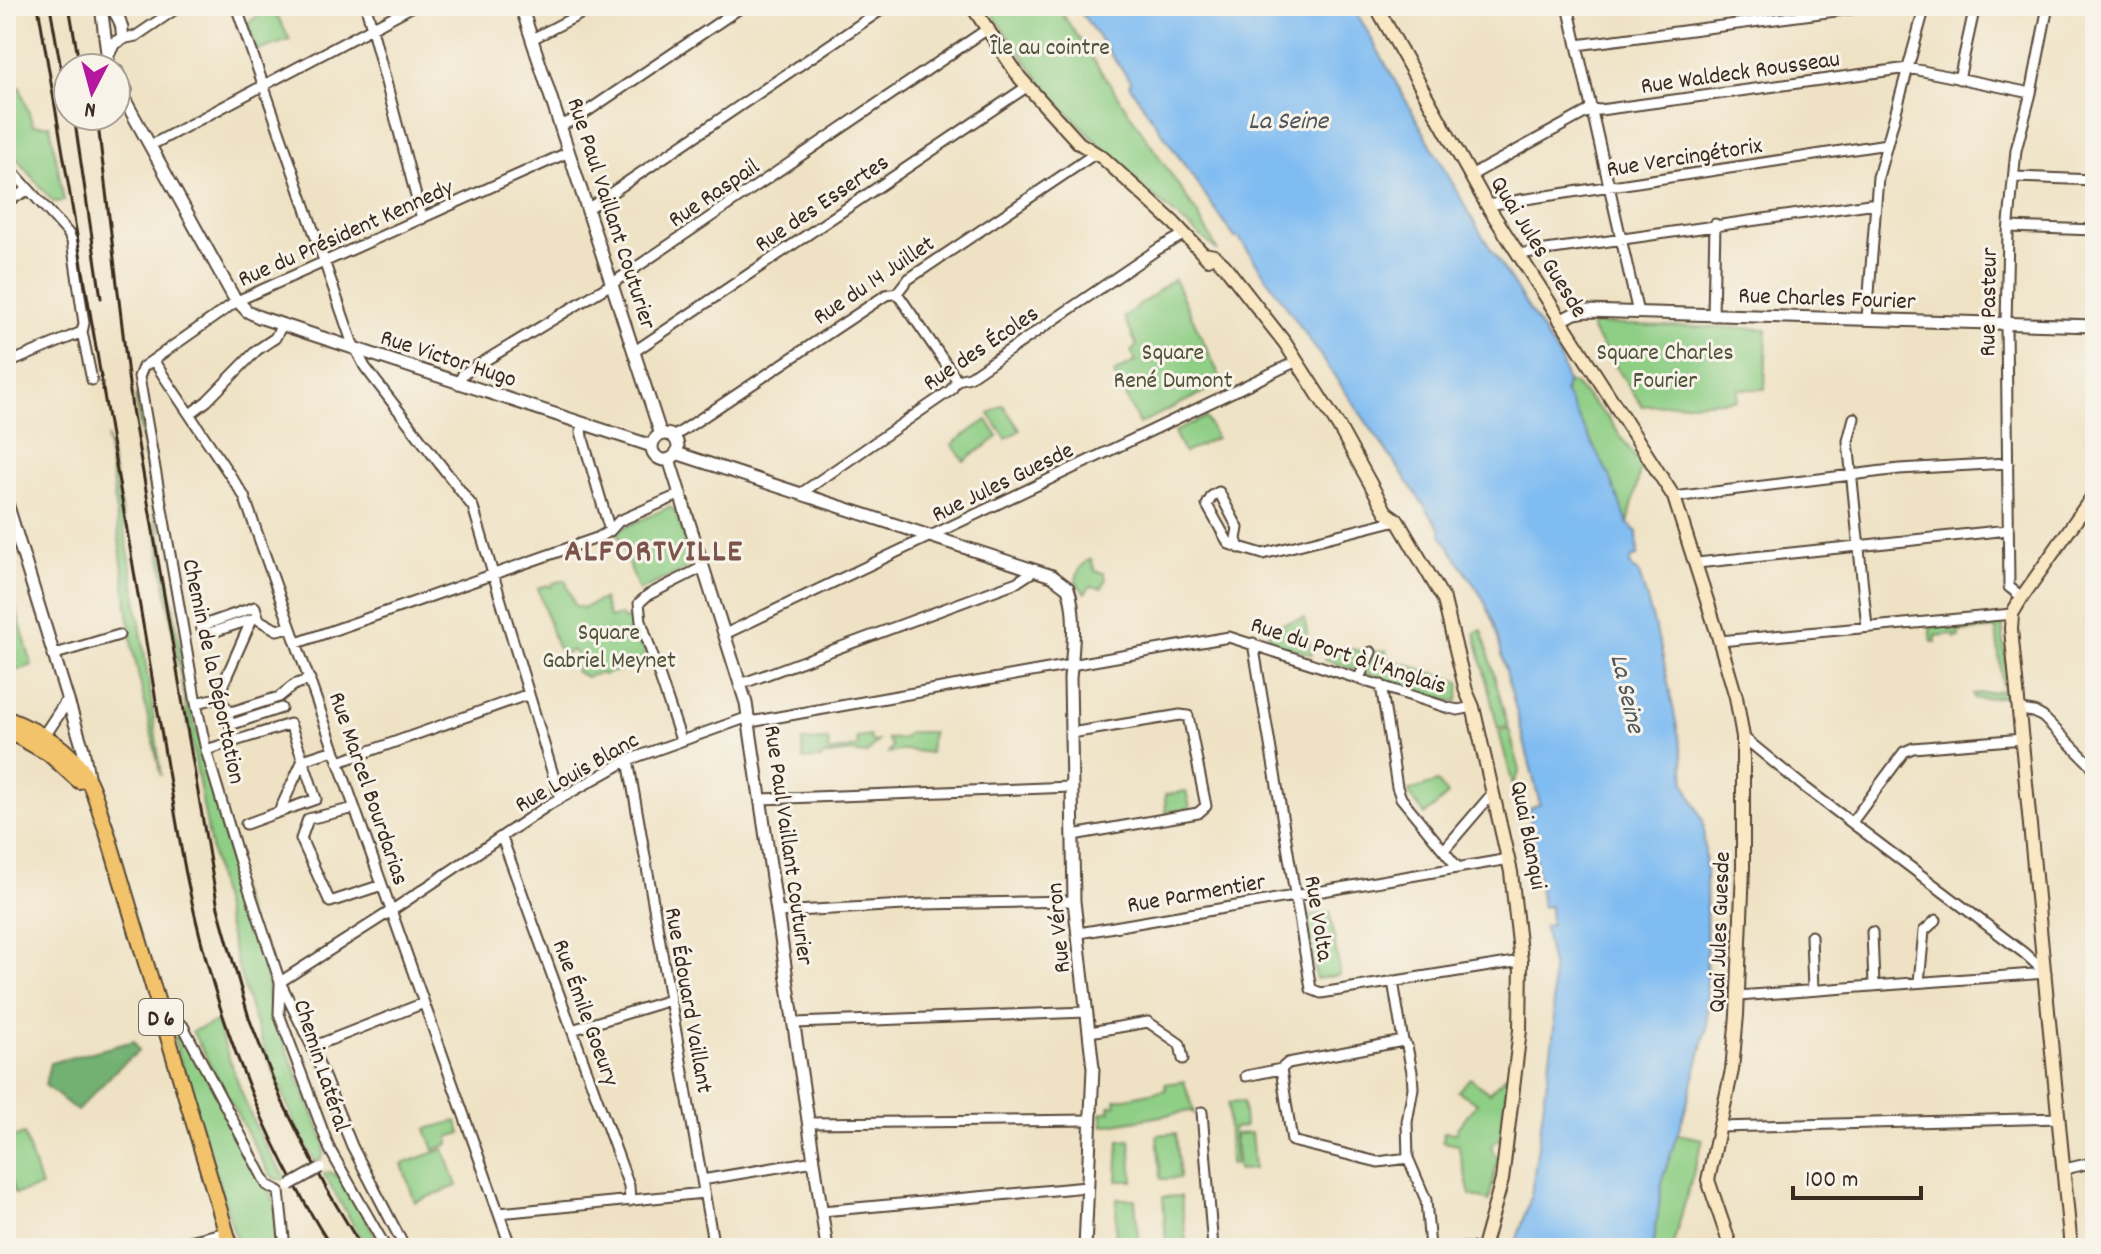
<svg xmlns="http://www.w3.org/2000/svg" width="2101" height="1254" viewBox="0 0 2101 1254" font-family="Dekko,sans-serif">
	<rect width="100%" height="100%" fill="#f7f3e8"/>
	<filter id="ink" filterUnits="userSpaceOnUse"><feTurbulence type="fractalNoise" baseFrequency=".0125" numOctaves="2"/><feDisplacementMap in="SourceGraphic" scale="16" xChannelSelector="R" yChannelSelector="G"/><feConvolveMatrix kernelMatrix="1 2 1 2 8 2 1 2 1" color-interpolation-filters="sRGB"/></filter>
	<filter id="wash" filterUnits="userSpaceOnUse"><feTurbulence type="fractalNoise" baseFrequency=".006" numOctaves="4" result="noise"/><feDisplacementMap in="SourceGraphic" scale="32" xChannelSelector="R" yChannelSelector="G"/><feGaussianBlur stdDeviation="1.8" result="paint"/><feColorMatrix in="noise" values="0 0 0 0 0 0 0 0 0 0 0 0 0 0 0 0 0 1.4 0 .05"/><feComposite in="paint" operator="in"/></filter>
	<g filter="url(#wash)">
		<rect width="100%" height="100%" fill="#efe2c4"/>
		<path fill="#8ece85" stroke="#647c52" stroke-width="2" d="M272,6l18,34 -33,11 -9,-28z
			M987,6h70l140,207 21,38 -83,-70 -85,-87z
			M6,75l6,4 1,8h7l13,38h17l14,76 -11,1 -47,-56z
			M1174,279l49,104 -84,41 -25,-51 22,-12 -5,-10 6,-5 -13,-29z
			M1594,324l173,5 -2,60h-27l-1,11 -95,6 -51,-77z
			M1567,382l7,2 34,34 29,42 5,2 -14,62 -63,-132z
			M137,395l54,316 47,176 30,88v22l4,17 53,129 -2,13 -6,7c-16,-19 -29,-57 -39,-81 -44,-101 -63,-207 -82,-316 -22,-123 -41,-247 -61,-370z
			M1003,405l17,25 -14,9 -17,-25z
			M1206,417l10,21 -32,15 -10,-21z
			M987,420l11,17 -34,24 -12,-17z
			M107,437c23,112 40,226 54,339l-29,-130z
			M669,507l6,3 17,52 -2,5 -51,24 -22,-60z
			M1091,559l4,12 9,2 2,6 -4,9 -12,-2 -5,7 -9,-11c1,-11 5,-18 15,-23z
			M6,573l26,92 -26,9z
			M565,580l10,26 8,2 20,-9 6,19 12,-3 3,5 9,-3 13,36 -10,13 -34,9 -2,-2 -14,4 -11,-6 7,-12 -10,-9 -9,5 -7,-10 -18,-57 10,-3 3,2 2,-4z
			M1304,618l8,37 -43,-14v-14z
			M1999,620l3,2 7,74 -35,3 -1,-5 30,-3 -7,-62 -38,3 1,5 -4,1 -2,-4 -17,2v6h-4l-2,-15z
			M1482,630l26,97 -10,2 -23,-96z
			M1328,646l43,6 15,-2 1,8 73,24 -2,19h-6l-127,-41z
			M1509,729l11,42 -7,14 -14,-53z
			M915,732h17l-2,21 -23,-3 -19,3 4,-7 -5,-7 17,-1 4,-5z
			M870,736l2,6 6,-1 -11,13 -15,-2 -30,4 -1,3 -18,1 -1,-19 26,-1 1,12 29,-5 -1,-9z
			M1438,782l10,13 -23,20 -15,-19 -1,-5z
			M1186,791l4,17 -24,5 -1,-18z
			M1330,912l10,63 -24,4 -10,-63z
			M216,1022c18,48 39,120 72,157h-14l-5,-6 -77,-142z
			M173,1037l12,1 91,166 5,44h-42z
			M1508,1074l-7,65 -9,5v6l6,8 -9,43 -19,-6 -12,-50 -15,-3 1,-10 12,1 1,-5 20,-25 -19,-12 12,-13 19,15z
			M1184,1081l10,32 -4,-2 -87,15 -2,-13 9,-2 -1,-5 7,-1 -1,-5 51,-10 -1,-6z
			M1243,1102l2,25 -12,1 2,37h-5l-2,-62z
			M457,1121l4,12 -12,4v7l-15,6 -8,-21z
			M1176,1133l4,45 -19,1 -4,-44z
			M1251,1133l3,36 -16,1 -3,-36z
			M24,1134l17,53 -26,7 -9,-28v-26z
			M1677,1134l26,5 -31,109h-19l10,-71z
			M1130,1140l3,41h-16l2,-40z
			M444,1149l13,37 -42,16 -13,-38z
			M329,1172l15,8 38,68h-15l-44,-75z
			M1181,1196l5,46 -20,2 -3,-47z
			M1117,1199h18l4,47 -24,1z"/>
		<path fill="#72b172" stroke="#566e48" stroke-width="2" d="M134,1041l5,10 -21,17 -41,43 -32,-26 5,-22z"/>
		<path fill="#7fbcf2" stroke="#5d7388" stroke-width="2" d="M1076,6h277l124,221 84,133 6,22 -2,10 45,85 18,47 9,8 1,24 -5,1 -3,6 3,7 6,3 22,75 22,109 2,26 18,38 3,50 1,157 -22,83 -22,66 -10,71h-139l17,-52 23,-167 -2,-63 -8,-40 7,-1 -1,-19 -8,1 -13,-98 11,-5 -46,-180 -11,-26 -42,-63v-5l-202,-292h-4l-106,-153 2,-3z"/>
	</g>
	<g filter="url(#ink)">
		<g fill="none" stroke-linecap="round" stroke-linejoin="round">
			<defs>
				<path id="minor" d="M236,6l116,336 13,25 108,140 87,291
					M366,6l56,213
					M1568,6l70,307
					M7,11l11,-5
					M122,39l14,-3 44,-30
					M532,39l64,-33
					M1577,45l297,-39
					M1959,79l16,-73
					M562,125l14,-6 167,-113
					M157,142l256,-136
					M6,164l62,69 4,8 12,82 -2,9 10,48
					M1470,176l122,-67 8,1 308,-42 123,25
					M2014,177l81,3
					M6,202l22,-12
					M1487,205l400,-61
					M589,208l298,-202
					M2009,227l86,3
					M1518,254l358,-51
					M897,293l60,87
					M1713,316l2,-92
					M1867,319l11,-142 47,-171
					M635,351l393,-265
					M153,360l91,136 267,752
					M6,364l76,-32
					M458,384l5,-10 150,-91 376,-255
					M190,414l17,-13 50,-51 18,-12 7,-13
					M1854,418l-6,23 19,186
					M583,425l-2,7 29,99
					M673,437l213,-142 11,-2 10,-13 189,-127
					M800,494l151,-104 6,-10 13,-3 188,-128 25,-14
					M1674,497l225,-28 109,-6
					M1239,548l-3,-9 2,-11 -19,-36 -7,4 -5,9 22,39 34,10 134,-34
					M1697,563l311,-33
					M2022,597l-13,-10 -3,-263 2,-91 8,-83 15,-57 17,-87
					M258,617l-54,18 -3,-9 54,-19 4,13 18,10 13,-3
					M725,634l570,-272
					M1720,641l292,-27
					M297,643l300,-105 13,-7 9,-10 62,-27
					M1253,643l58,346 10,4 200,-32
					M52,655l67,-20
					M1359,678l12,-26
					M741,684l276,-102 17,-11
					M1381,685l16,102 4,11 57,70
					M217,698l10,10 3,17 51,-17
					M196,703l21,-5 35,-79
					M2020,710l14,2 9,5 52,52
					M228,713l51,-16 15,-12 16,-6
					M1071,733l109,-18 8,1 18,90 -8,7 -125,22
					M1743,737l60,49 221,167 22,20
					M681,740l-40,-119 -2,-18 9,-8 55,-28
					M206,750l84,-26 13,36 31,-10
					M628,760l86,488
					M339,762l190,-68
					M761,799l310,-12
					M355,808l-47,11 -7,20 29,63 52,-17
					M279,812l37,-13 -13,-39
					M1852,822l52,-70 9,-4 110,-9
					M246,824l33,-12 24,-52
					M502,838l127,348 1,15
					M1444,850l48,-56
					M777,912l146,-8 151,-3
					M1872,932l2,53
					M1079,933l430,-74
					M1811,936l2,54
					M1393,981l10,60 4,5 5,26 1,16 -6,34 1,36 18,42 4,48
					M280,982l111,-71 159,-107 78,-44 115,-41 13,2 473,-84 220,71 9,2 15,-3
					M1919,982l5,-51 12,-11
					M280,984l-1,30 51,136 56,98
					M1738,996l308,-23
					M160,1016l16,5 7,5 84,159 12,6
					M795,1023l292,-11
					M572,1030l98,-30
					M1090,1032l58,-10 32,22 3,15
					M1403,1041l-115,22 -7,6 11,72 86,21 30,-4
					M312,1047l112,-44
					M1246,1076l35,-7
					M1202,1112l11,136
					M809,1123l282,-3
					M1719,1127l341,-9
					M2065,1169l30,-7
					M702,1180l112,-19
					M279,1191l6,57
					M822,1211l265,-24
					M499,1213l205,-20
					M161,1248l65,-16
					M405,1248l-53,-102 -40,-99 -32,-65 -41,-123 -33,-109 -10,-47 -57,-326 4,-10 94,-66 332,-149
					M1452,1248h20"/>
				<path id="tertiary" d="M101,6l8,62
					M521,6l140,429
					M108,55l6,-12 8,-4c2,-13 -3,-23 -12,-33
					M116,70l10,20
					M116,84l117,212 14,15 12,6 393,129
					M1560,321l15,-8 11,-2 509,15
					M652 447a13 13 0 1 1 26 0a13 13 0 1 1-26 0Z
					M676,453l376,123 16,12c9,26 5,63 2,90l4,223 19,167 -8,180
					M669,459l77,244 81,545
					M6,500l77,249 5,27
					M40,742l27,-41"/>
				<path id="secondary" d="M972,6l48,72 59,65 24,15 71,65 34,36
					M1376,6l111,199 187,292 42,132 20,68 7,40v131l-6,147 -5,55 -24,110 23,68
					M1204,254l10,2 10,9 61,78 54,84 47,85 11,8 47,80 22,91 7,16 38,165 10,89 -1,69 -18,150 -19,68
					M2071,1248l-60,-619 1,-15 10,-17 73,-104"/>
				<path id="primary" d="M6,718c32,13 67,30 83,64 7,14 11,32 17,47l125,419
					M6,730l43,24 30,27"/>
			</defs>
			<use href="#minor" stroke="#564637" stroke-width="13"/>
			<use href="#tertiary" stroke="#564637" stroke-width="15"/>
			<use href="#secondary" stroke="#564637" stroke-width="16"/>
			<use href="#primary" stroke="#564637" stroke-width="18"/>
			<use href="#minor" stroke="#fff" stroke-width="9"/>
			<use href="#tertiary" stroke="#fff" stroke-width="11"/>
			<use href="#secondary" stroke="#fae7c3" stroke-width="12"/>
			<use href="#primary" stroke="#f2c36a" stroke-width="14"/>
			<path stroke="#3b2a1e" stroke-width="3" d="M38,6l143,842c26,143 72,276 151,400
				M50,6l18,103
				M69,6l11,62
				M74,116l27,182
				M97,116l35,293 86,499 31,110 32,81 45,89 36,60"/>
			<defs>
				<path id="minor-bridge" d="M290,1185l30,-17"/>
			</defs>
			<use href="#minor-bridge" stroke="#564637" stroke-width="13" stroke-linecap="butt"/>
			<use href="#minor-bridge" stroke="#fff" stroke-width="9"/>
		</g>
	</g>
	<g text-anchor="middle" stroke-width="6" stroke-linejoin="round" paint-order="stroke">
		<rect fill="#f7f3e8" stroke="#73665b" stroke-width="2" x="139" y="999" width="44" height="36" rx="6"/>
		<g font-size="22" font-weight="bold" fill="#3b2a1e">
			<text x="161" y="1025">D 6</text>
		</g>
		<g font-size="24" fill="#505338" stroke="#f7f3e8">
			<text x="1050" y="54">Île au cointre</text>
			<text x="1173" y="359">Square<tspan x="1173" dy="28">René Dumont</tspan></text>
			<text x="1665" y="359">Square Charles<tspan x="1665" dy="28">Fourier</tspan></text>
			<text x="609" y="639">Square<tspan x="609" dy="28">Gabriel Meynet</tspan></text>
		</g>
		<g font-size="24" fill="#3b2a1e" stroke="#f7f3e8">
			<text transform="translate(1740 71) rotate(-8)" y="8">Rue Waldeck Rousseau</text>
			<text transform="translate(1684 156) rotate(-9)" y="8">Rue Vercingétorix</text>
			<text transform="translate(713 192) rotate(-34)" y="8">Rue Raspail</text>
			<text transform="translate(821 202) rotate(-34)" y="8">Rue des Essertes</text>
			<text transform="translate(613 213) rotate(72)" y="8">Rue Paul Vaillant Couturier</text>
			<text transform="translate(345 232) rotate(-24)" y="8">Rue du Président Kennedy</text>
			<text transform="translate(1540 246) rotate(58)" y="8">Quai Jules Guesde</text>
			<text transform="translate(873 279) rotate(-34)" y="8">Rue du 14 Juillet</text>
			<text transform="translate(1827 297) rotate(2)" y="8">Rue Charles Fourier</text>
			<text transform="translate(1987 302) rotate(-89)" y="8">Rue Pasteur</text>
			<text transform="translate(980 347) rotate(-34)" y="8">Rue des Écoles</text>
			<text transform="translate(449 357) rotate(18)" y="8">Rue Victor Hugo</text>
			<text transform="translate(1002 481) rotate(-26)" y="8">Rue Jules Guesde</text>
			<text transform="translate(1349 654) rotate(18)" y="8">Rue du Port à l'Anglais</text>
			<text transform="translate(215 671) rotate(78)" y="8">Chemin de la Déportation</text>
			<text transform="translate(576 771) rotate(-30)" y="8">Rue Louis Blanc</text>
			<text transform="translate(370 788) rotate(71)" y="8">Rue Marcel Bourdarias</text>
			<text transform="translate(1530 835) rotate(79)" y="8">Quai Blanqui</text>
			<text transform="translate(790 845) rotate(82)" y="8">Rue Paul Vaillant Couturier</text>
			<text transform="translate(1196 892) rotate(-10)" y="8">Rue Parmentier</text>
			<text transform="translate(1320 918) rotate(81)" y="8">Rue Volta</text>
			<text transform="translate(1057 928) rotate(-95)" y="8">Rue Véron</text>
			<text transform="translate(1718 932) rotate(-88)" y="8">Quai Jules Guesde</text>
			<text transform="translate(690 1000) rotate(80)" y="8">Rue Édouard Vaillant</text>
			<text transform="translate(587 1012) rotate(70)" y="8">Rue Émile Goeury</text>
			<text transform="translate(323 1065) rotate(72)" y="8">Chemin Latéral</text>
		</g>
		<g font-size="26" font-style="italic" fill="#4f565e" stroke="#f7f3e8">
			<text x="1288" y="128">La Seine</text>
			<text transform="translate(1629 693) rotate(77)" y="9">La Seine</text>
		</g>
		<g font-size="32" font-weight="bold" letter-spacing="2" fill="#7c544c" stroke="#f7f3e8">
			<text x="654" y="560">ALFORTVILLE</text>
		</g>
	</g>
	<rect width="2101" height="1254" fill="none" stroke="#f7f3e8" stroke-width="32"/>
	<g transform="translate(92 92) rotate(186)"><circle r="38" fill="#f7f3e8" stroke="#aca397" stroke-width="2"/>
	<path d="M0-6L14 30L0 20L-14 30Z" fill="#b5179e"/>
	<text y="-12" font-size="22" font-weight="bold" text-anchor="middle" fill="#3b2a1e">N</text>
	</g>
	<path d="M1793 1186v12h128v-12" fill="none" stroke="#3b2a1e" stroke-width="4"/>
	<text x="1805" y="1186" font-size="24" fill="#3b2a1e" stroke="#f7f3e8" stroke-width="6" paint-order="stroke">100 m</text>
</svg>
